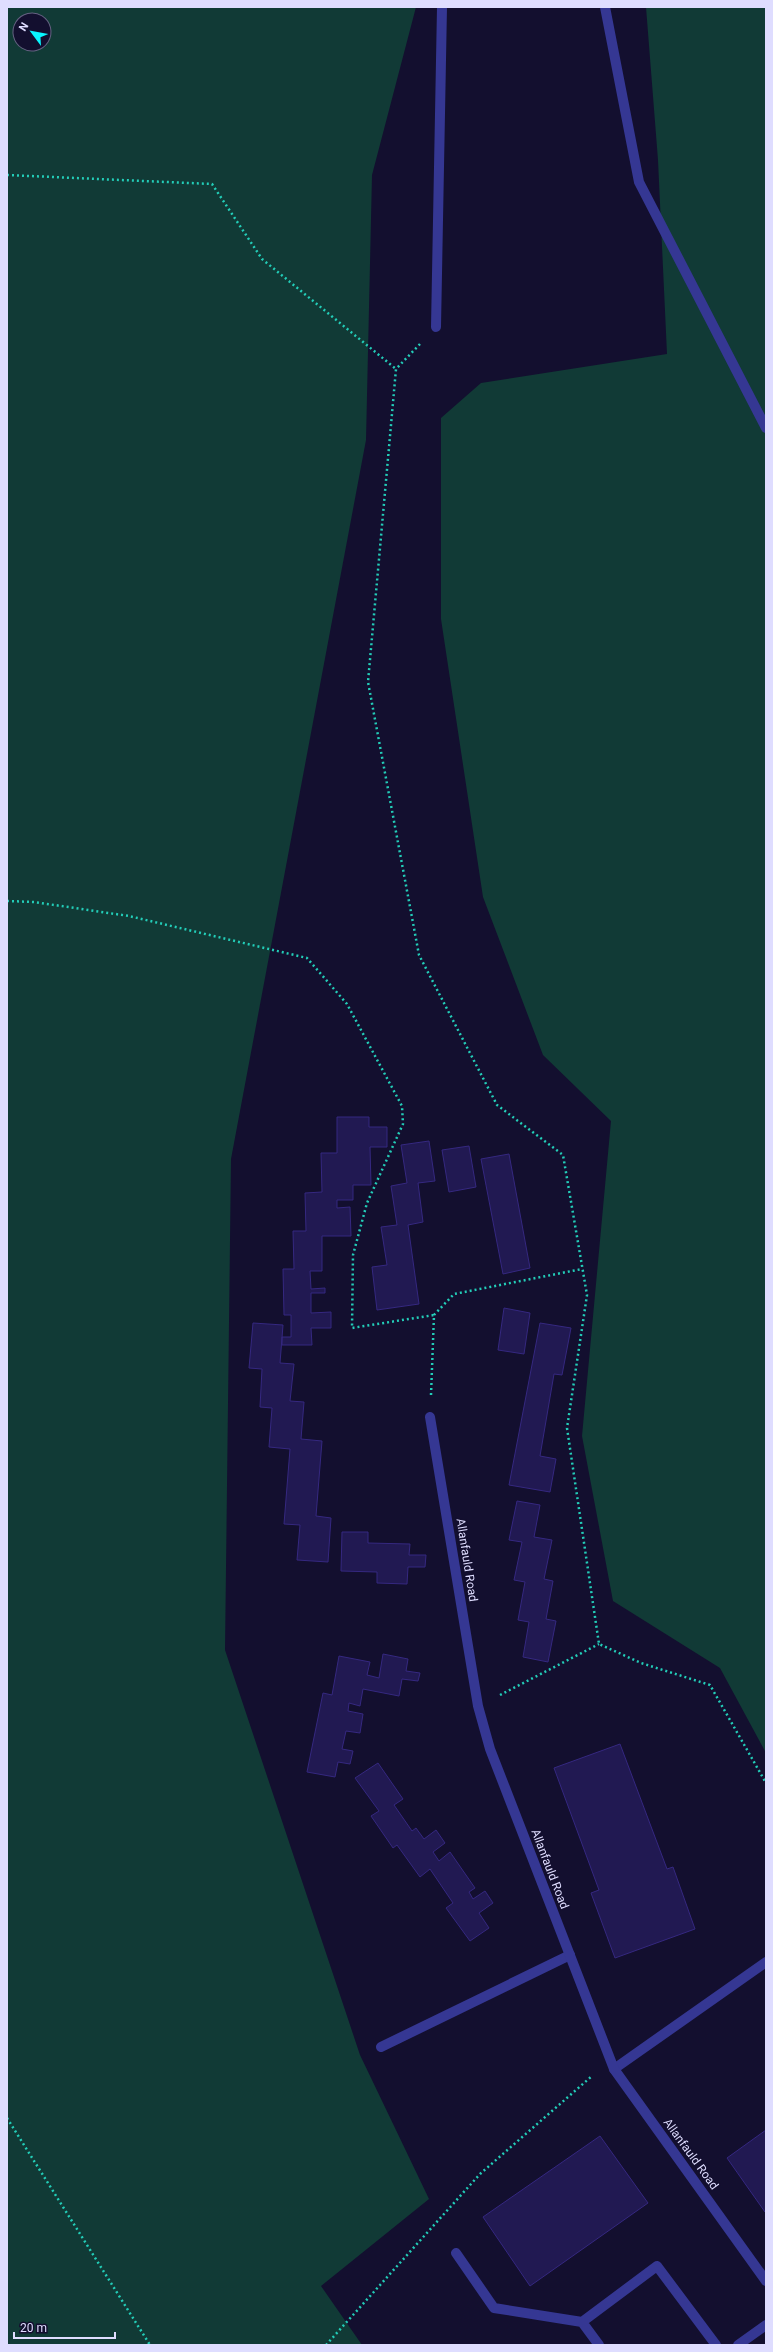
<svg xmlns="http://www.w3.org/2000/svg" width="773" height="2352" viewBox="0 0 773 2352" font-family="Roboto,sans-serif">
	<rect width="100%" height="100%" fill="#130f2f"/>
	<path fill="#113a36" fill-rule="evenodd" d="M7,7h409l-44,168 -6,265 -135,719 -6,491 135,405 69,144 -108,87 41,59h-355zM20,20h24v24h-24z
		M646,7h120v1746l-46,-85 -107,-67 -31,-165 29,-315 -68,-66 -60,-158 -42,-278v-201l40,-35 186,-29 -9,-194z"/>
	<path fill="#211952" stroke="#352880" d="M337,1117h32v10h18v20h-17l1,38h-18v15h-16v8l13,-1 1,29h-29v35h-12l1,18 14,-1v5h-14v20l20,-1v16h-20l1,17h-30v-8h9v-22h-7l-1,-46h11l-1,-38h13l-1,-38 17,-1 -1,-39h16z
		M429,1141l6,40 -17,2 5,39 -15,3 11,79 -42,6 -5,-43 15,-2 -6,-38 16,-2 -6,-39 16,-3 -6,-38z
		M469,1146l7,41 -27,5 -7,-42z
		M509,1154l21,114 -27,6 -22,-115z
		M504,1308l26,5 -6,41 -26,-4z
		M253,1323l30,2 -3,38 14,1 -4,37 14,1 -3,37 21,2 -6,75 15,2 -3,44 -31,-2 3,-35 -16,-1 6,-75 -21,-2 3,-39 -12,-1 2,-38 -13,-1z
		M540,1323l31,5 -9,47 -8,-1 -14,82 16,3 -6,33 -41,-7z
		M517,1501l23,4 -6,32 18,3 -8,39 9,2 -7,38 10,2 -8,41 -25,-5 6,-35 -11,-2 7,-38 -11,-2 8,-38 -13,-2z
		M342,1532h26v11l42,1 -1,11h17l-1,12h-17l-1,17 -30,-1v-11l-36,-1z
		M383,1654l25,5 -2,12 14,2 -2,8 -16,-2 -3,17 -36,-7 -3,17 -11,-3 -1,8 15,3 -3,19 -14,-2 -4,18 11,2 -3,13 -12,-2 -3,15 -28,-5 16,-79 9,2 7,-39 31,6 -3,13 12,3z
		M620,1744l47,125 6,-2 22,62 -80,29 -24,-65 8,-3 -45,-122z
		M378,1763l25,36 -9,6 18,26 4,-3 8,11 12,-9 9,13 -12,9 6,9 11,-9 25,36 -6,4 4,7 12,-8 8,12 -14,10 10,15 -19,13 -24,-33 7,-5 -23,-34 -10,8 -23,-32 -4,3 -22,-32 8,-5 -24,-33z
		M766,2130v82h-1l-38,-54z
		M600,2136l48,67 -118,83 -47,-69z"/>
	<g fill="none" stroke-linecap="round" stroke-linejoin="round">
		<path stroke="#23cdb8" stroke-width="2.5" stroke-dasharray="2 3" stroke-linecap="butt" d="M7,175l205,9 50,75 134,110
			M420,344l-24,25 -28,313 51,273 78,150 66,50 24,140 -20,133 32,216 42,19 69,22 56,98
			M7,901l27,1 95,14 178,42 40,46 55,102 1,18 -36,79 -14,52 -1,73 82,-13
			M431,1395l3,-80 20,-21 128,-25
			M500,1695l99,-51
			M7,2118l143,227
			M326,2345l154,-171 112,-98"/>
		<path stroke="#353793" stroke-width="10" d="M605,7l34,175 127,246
			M436,327l6,-320
			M381,2047l189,-92
			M614,2069l152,-107
			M456,2253l38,55 88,14
			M599,2345l-17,-23 75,-56 59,79
			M738,2345l28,-20"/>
		<path stroke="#353793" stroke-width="10" d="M430,1417l48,289 12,43 124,320 152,212"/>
	</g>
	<g text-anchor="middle" stroke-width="3" stroke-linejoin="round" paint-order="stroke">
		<g font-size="12" fill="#dfddff" stroke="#130f2f">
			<text transform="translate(467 1560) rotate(81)" y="4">Allanfauld Road</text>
			<text transform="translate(550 1869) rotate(69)" y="4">Allanfauld Road</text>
			<text transform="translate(691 2154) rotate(54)" y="4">Allanfauld Road</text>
		</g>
	</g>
	<rect width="773" height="2352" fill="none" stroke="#dfddff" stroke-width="16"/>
	<g transform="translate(32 32) rotate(302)"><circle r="19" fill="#130f2f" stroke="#656182"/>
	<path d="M0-3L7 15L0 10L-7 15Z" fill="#09f5ff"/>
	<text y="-6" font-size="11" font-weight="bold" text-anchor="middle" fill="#dfddff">N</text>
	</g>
	<path d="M14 2332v6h101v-6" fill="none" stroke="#dfddff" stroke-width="2"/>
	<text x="20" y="2332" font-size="12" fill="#dfddff" stroke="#130f2f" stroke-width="3" paint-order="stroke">20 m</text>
</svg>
